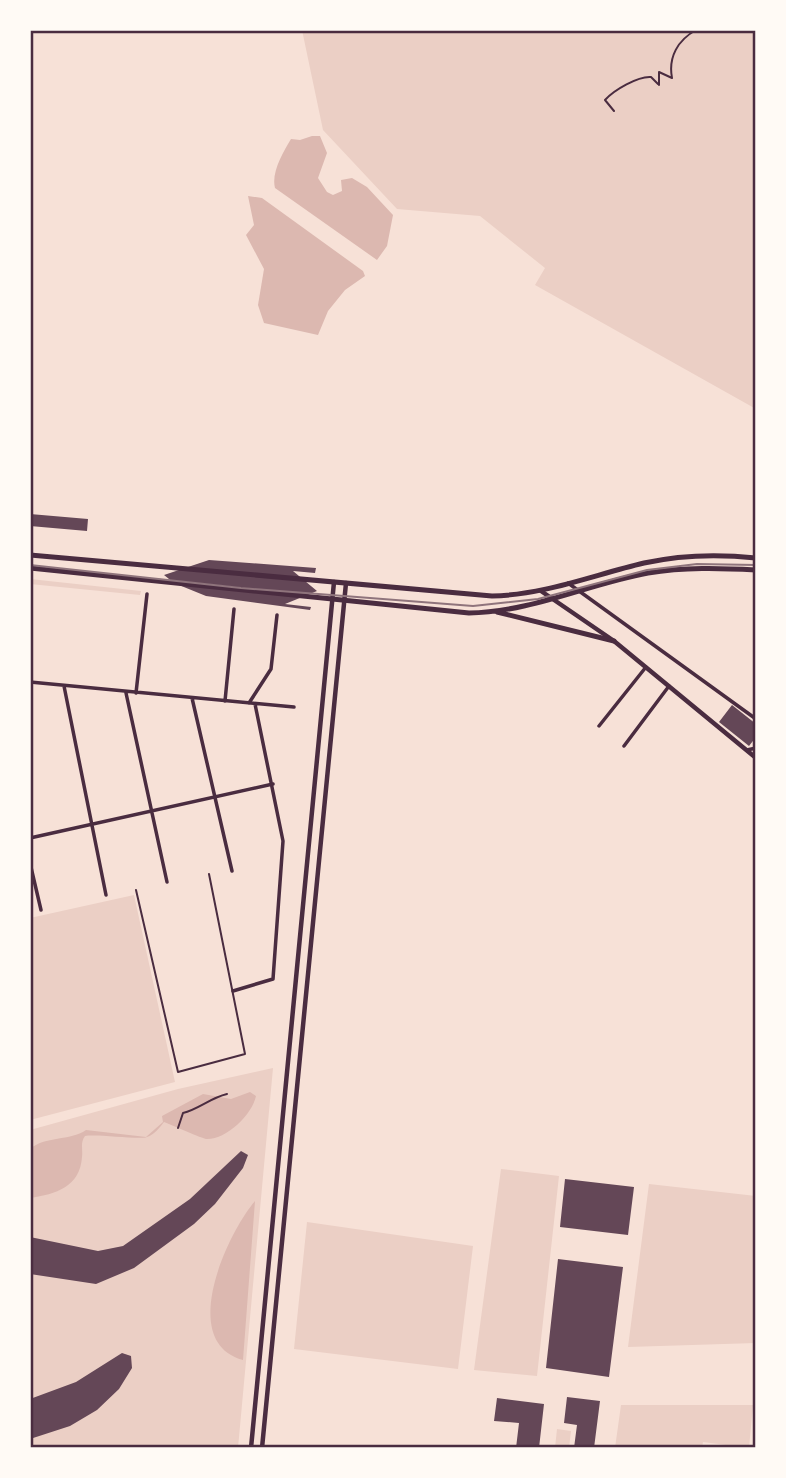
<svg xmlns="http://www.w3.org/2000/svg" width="786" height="1478" viewBox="0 0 786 1478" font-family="Manrope,sans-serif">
	<rect width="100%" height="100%" fill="#f7e1d7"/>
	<path fill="#ebcfc5" d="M302,30h454v379l-221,-124 10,-17 -65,-52 -83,-7 -74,-79z
		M30,579l111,12 -1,4 -110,-11z
		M134,895l41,187 -145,38v-202z
		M273,1068l-35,380h-208v-318l148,-41z
		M501,1169l58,7 -22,200 -63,-6z
		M649,1184l107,12v147l-128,4z
		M307,1222l166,24 -15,123 -164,-20z
		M621,1405h132l-4,43 -46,-6 -1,6h-87z
		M557,1429l14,2 -2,17h-14z"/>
	<path fill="#dcb8b0" d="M312,136h8l7,17 -9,25 9,14 6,3 9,-4 -1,-11 11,-2 15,9 26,28 -6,31 -10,14 -102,-72c-4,-15 8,-36 16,-49l9,1z
		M248,196l14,2 101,73 2,5 -20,14 -17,21 -10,24 -54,-12 -6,-18 6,-36 -18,-34 8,-10z
		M250,1092l6,4c-4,19 -30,44 -50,43 -2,0 -37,-15 -42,-17 -4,5 -10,13 -17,15 -7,3 -49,-3 -62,-1 -5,7 -2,13 -3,21 -2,30 -26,37 -52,41v-49c15,-13 40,-8 56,-19l60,7 17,-15 -1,-6 41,-22 28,5z
		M255,1201l-12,159c-66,-18 -16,-126 12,-159z"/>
	<path fill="#644757" d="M30,514l58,5 -1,12 -57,-5z
		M209,560l107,8 -1,5 -22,-2 24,20 -32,13 26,3 -1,3 -104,-14 -32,-13 -10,-8z
		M732,705l24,19v13l-7,9 -30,-24z
		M241,1151l7,4 -5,13 -28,36 -21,20 -60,44 -38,16 -66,-10v-37l68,14 25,-5 67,-47z
		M565,1179l69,8 -6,48 -68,-8z
		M558,1259l65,8 -14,110 -63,-9z
		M122,1353l9,3 1,12 -13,21 -22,21 -27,16 -40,13v-40l46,-17z
		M567,1397l33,4 -6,47h-20l3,-23 -13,-2z
		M497,1398l47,6 -5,44h-23l3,-25 -25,-2z"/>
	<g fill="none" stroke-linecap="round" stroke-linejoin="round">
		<path stroke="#4a2c40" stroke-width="2" d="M659,85v-13l13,6c-4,-21 6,-38 24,-48
			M614,111l-9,-11c9,-10 33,-24 46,-23l7,7
			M178,1128l5,-15c16,-4 27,-15 44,-19"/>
		<path stroke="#4a2c40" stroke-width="2" d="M136,890l42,182 67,-18 -36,-180"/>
		<path stroke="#4a2c40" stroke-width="3.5" d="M568,583l188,136
			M30,682l264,25
			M64,686l42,209
			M126,693l41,189
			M136,693l11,-99
			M192,698l40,173
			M225,701l9,-92
			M249,703l22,-34 6,-54
			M599,726l47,-59
			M624,746l45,-60
			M747,750l9,-2
			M30,838l243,-54
			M30,863l11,47
			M233,991l40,-12 10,-138 -28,-137"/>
		<path stroke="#4a2c40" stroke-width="4.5" d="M541,591l73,50 142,117
			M251,1448l83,-866
			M262,1448l84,-865"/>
		<path stroke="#4a2c40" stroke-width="5" d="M30,555l462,41c52,-1 101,-21 152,-33 36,-8 75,-9 112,-5
			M30,568l439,45c62,-1 119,-29 179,-40 36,-6 72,-5 108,-3
			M497,612l117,29"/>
		<path stroke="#8f747c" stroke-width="2" d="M30,565l211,23 232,18 65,-7 109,-29 50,-6 59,1"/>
	</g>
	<rect width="786" height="1478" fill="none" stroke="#fffaf5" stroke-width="63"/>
	<rect x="32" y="32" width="722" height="1414" fill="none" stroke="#4a2c40" stroke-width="2.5"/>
</svg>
